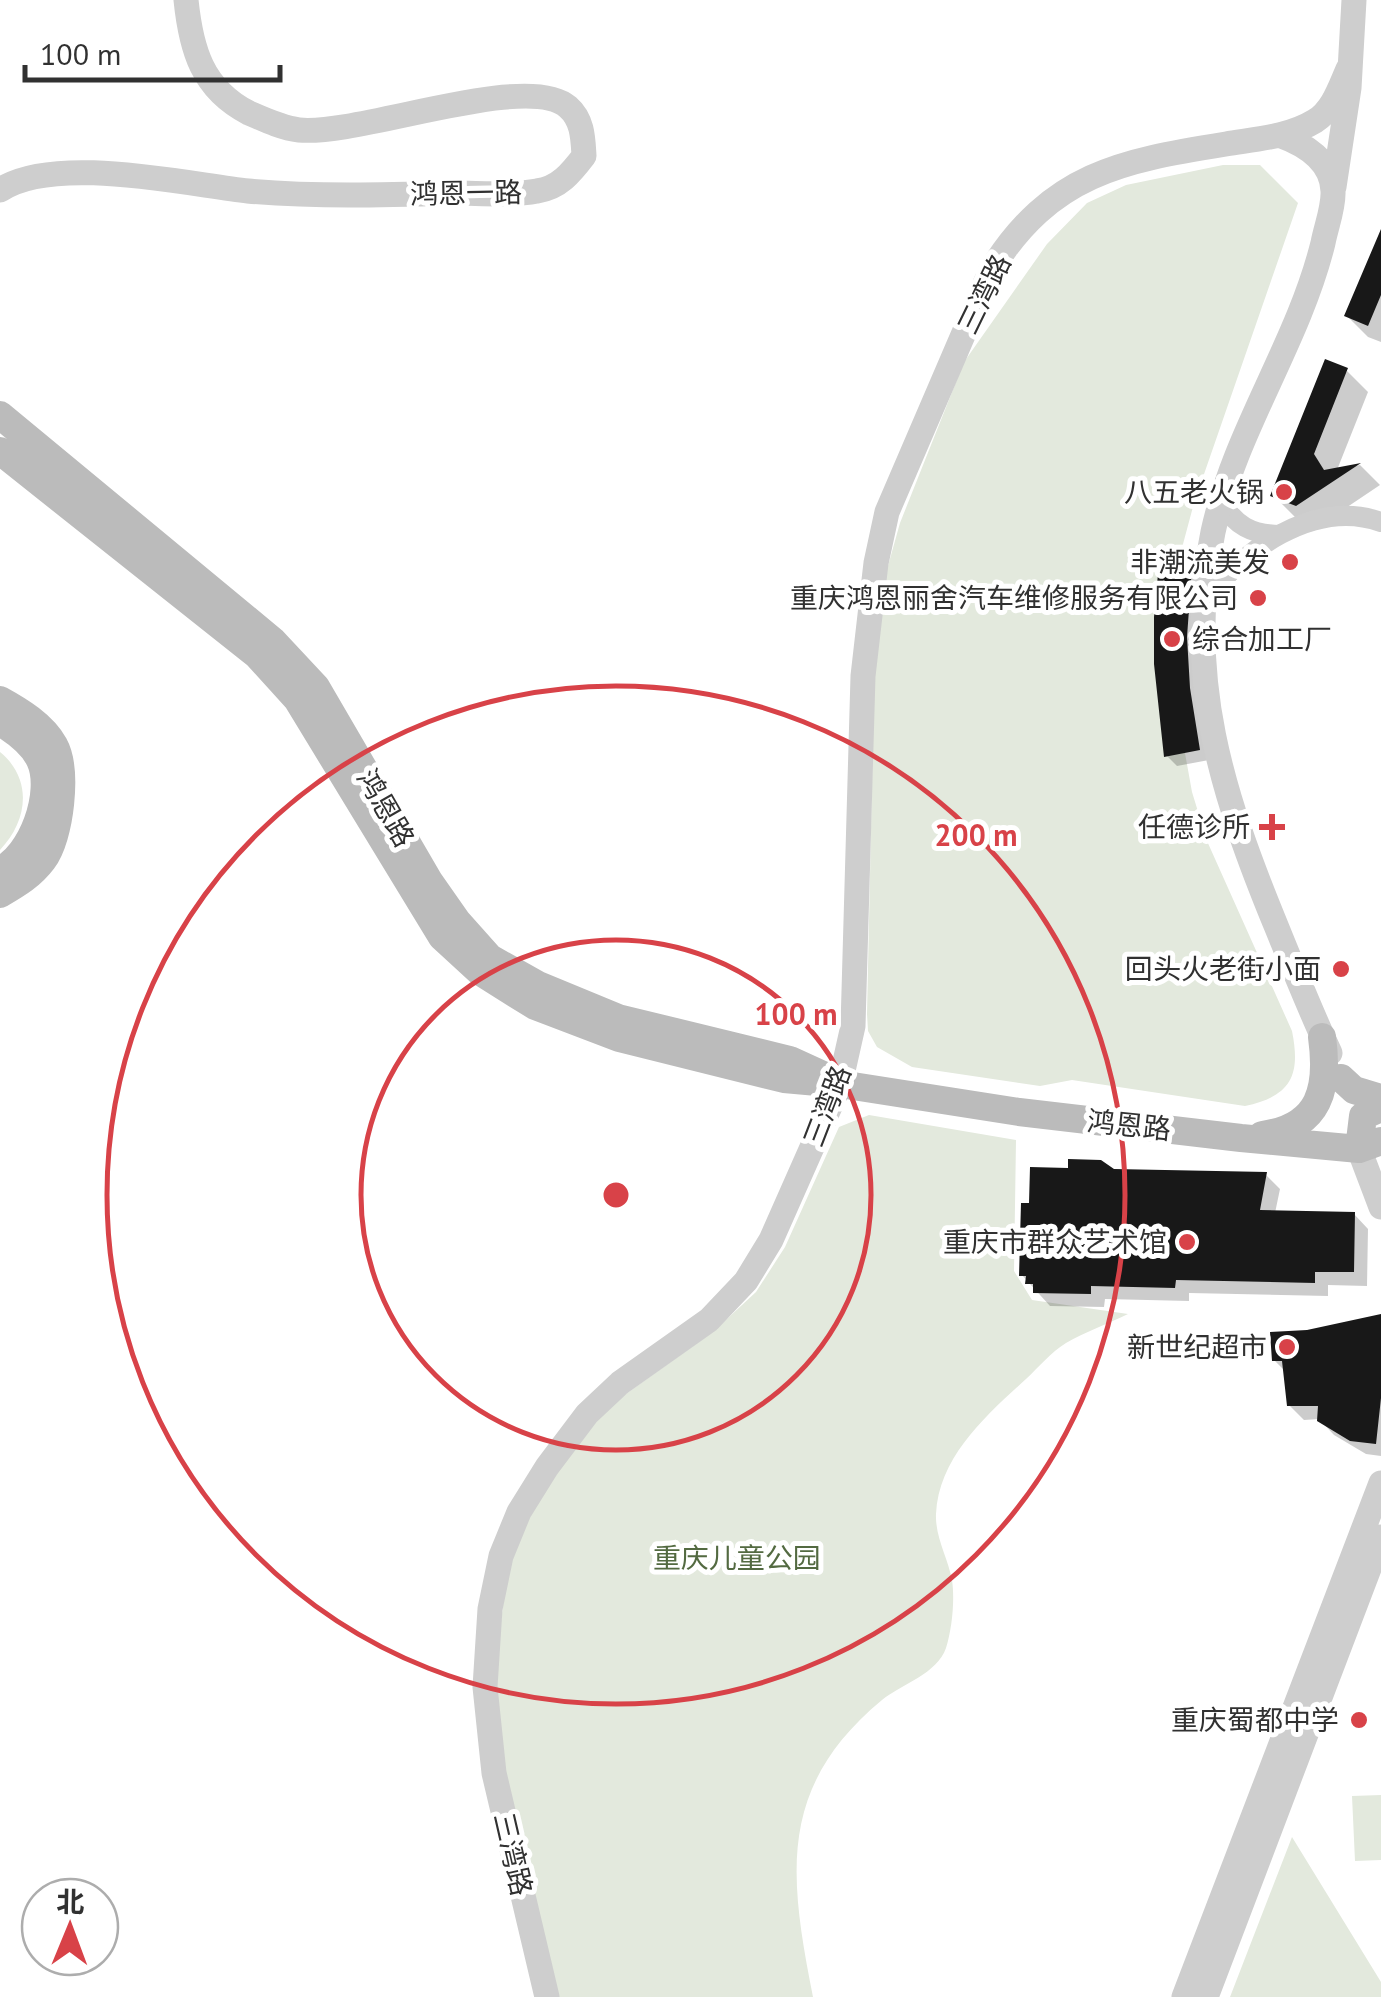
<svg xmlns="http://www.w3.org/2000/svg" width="1381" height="1997" viewBox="0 0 1381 1997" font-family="'PT Sans','Noto Sans SC',sans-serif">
	<rect width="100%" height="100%" fill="#fff"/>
	<path fill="#e3e9dd" d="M1223,165h37l38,38 -104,300 -15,56 2,172 11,61 15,49 85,190c9,45 -1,65 -47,75l-173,-26 -32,6 -128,-19 -35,-20 -9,-16 -1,-17 8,-370 11,-71 14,-50 64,-161 83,-118 40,-41 39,-18z
		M0,752c33,27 28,69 0,98z
		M869,1115l147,25 -2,131 18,29 96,14c-21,10 -43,18 -62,29 -15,9 -27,24 -40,36 -39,36 -87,77 -90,135 -1,23 12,44 16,66 3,20 0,49 -6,68 -9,26 -44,36 -64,52 -105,87 -93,175 -69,297h-254l-55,-224 -11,-89 16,-126 16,-42 66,-97 123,-88 42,-39 29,-45 54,-120z
		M1381,1795v65l-26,1 -3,-65z
		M1292,1837l89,145v15h-151z"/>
	<path fill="#0003" d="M1381,241v101l-13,-5 -21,-21z
		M1347,371l21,21 -31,78 23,-5 20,20 -61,41 -24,-9 -22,-22z
		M1192,557l10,10 7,193 -32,6 -10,-10z
		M1113,1172l153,3 14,14 -5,24 79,1 14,15 -1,57 -39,-1v11l-139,-3v8l-84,-2 -1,8 -54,-1 -29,-32z
		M1381,1316v140l-15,-2 -32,-19 -15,-16 -15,1 -15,-15 -3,-33 -12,-12 34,-28z"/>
	<path fill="#181818" d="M1381,229v66l-13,31 -24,-10z
		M1325,359l23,9 -34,86 10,16 37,-7 -65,43 -26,-10z
		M1160,552l33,2 -6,83 3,51 10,62 -36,7 -10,-93v-47z
		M1068,1159l33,1 13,9 153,3 -7,38 95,2 -1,60h-39v11l-139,-3 -1,8 -84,-2v8l-58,-1v-9h-8l1,-8h-7l2,-73h8l1,-36 38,1z
		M1381,1314v84l-5,46 -26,-3 -33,-20 1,-15h-31l-5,-45h-10l-2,-29 37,-2z"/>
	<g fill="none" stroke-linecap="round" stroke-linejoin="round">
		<path stroke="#cecece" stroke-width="20" d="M1221,502c15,24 30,32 58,33
			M1204,603c36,-52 110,-105 177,-81"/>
		<path stroke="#cecece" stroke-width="25" d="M1279,135c25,9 53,26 54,56 1,16 -7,36 -10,52 -25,101 -88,187 -110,289 -30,144 10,265 64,396 17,42 34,84 53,125
			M1334,187l15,-99 5,-88
			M0,190c54,-36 185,-6 248,1 67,6 137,4 205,2 27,0 58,3 84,-2 22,-3 34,-18 47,-35 -1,-17 -1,-36 -16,-49 -41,-36 -208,29 -269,23 -17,-2 -34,-10 -50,-17 -47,-24 -58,-64 -63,-113
			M1359,1149l22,58
			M547,1997l-53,-224 -9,-86 5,-78 11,-53 18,-44 28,-45 40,-53 33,-31 89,-63 37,-39 25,-41 69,-156 13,-58 10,-350 13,-113 11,-51 104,-242c60,-96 129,-109 235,-126 30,-5 63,-7 89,-23 18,-11 25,-34 33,-52
			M1184,1997l197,-514
			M1206,1997l175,-460"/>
		<path stroke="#bbb" stroke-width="28" d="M0,415l273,226 43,46 113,194 28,40 33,37 48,27 80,33 172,42 35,16
			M0,451l257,204 40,44 145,238 37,34 56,35 84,32 165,41 56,5 179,28 222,26 118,11 22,-8
			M0,700c20,11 43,25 54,45 14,25 6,93 -11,115 -12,16 -26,24 -43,34
			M0,722c15,9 32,21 40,38 15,32 -8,96 -40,110
			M1341,1078l13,12 27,8
			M1262,1135c59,-8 67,-47 60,-98
			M1359,1149l4,-33 18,-8"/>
	</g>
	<g fill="none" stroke="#d84248" stroke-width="5">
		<circle cx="616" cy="1195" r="255"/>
		<circle cx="616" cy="1195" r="509"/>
	</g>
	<g fill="#d84248" stroke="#fff" stroke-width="4">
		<circle cx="1284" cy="492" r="10"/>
		<circle cx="1290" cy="562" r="10"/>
		<circle cx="1258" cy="598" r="10"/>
		<circle cx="1172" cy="639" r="10"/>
		<path d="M1267 812h10v10h10v10h-10v10h-10v-10h-10v-10h10z"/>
		<circle cx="1341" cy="969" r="10"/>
		<circle cx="1187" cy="1242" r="10"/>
		<circle cx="1287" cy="1347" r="10"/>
		<circle cx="1359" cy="1720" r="10"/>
	</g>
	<g text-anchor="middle" stroke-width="10" stroke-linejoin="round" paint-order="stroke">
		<g font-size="28" fill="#313131" stroke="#fff">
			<text transform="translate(466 193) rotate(-1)" y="10">鸿恩一路</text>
			<text transform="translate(984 294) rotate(-64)" y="10">三湾路</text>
			<text transform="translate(386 808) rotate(60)" y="10">鸿恩路</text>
			<text transform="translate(827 1106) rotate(-69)" y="10">三湾路</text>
			<text transform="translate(1129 1125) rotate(6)" y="10">鸿恩路</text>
			<text transform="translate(513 1854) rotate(77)" y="10">三湾路</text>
		</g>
		<g font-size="28" fill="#313131" stroke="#fff" text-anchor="end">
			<text x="1264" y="502">八五老火锅</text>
			<text x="1270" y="572">非潮流美发</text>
			<text x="1238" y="608">重庆鸿恩丽舍汽车维修服务有限公司</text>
			<text x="1192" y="649" text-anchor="start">综合加工厂</text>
			<text x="1250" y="837">任德诊所</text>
			<text x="1321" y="979">回头火老街小面</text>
			<text x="1167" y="1252">重庆市群众艺术馆</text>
			<text x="1267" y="1357">新世纪超市</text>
			<text x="1339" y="1730">重庆蜀都中学</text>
		</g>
		<g font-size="28" fill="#536a41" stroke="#fff">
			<text x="737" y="1568">重庆儿童公园</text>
		</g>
	</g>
	<circle cx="616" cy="1195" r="15" fill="#d84248" stroke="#fff" stroke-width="5"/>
	<g font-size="30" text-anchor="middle" font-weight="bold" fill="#d84248" stroke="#fff" stroke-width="10" stroke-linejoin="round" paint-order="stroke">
		<text x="976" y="846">200 m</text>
		<text x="796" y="1025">100 m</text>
	</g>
	<g transform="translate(70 1927) rotate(1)"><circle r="48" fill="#ffffff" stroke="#adadad" stroke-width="2.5"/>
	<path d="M0-8L18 38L0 25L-18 38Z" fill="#d84248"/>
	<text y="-15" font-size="28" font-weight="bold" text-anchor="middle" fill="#313131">北</text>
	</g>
	<path d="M25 65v15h255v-15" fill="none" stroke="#313131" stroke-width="5"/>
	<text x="40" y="65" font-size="30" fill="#313131" stroke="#ffffff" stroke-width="8" paint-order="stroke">100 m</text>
</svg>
